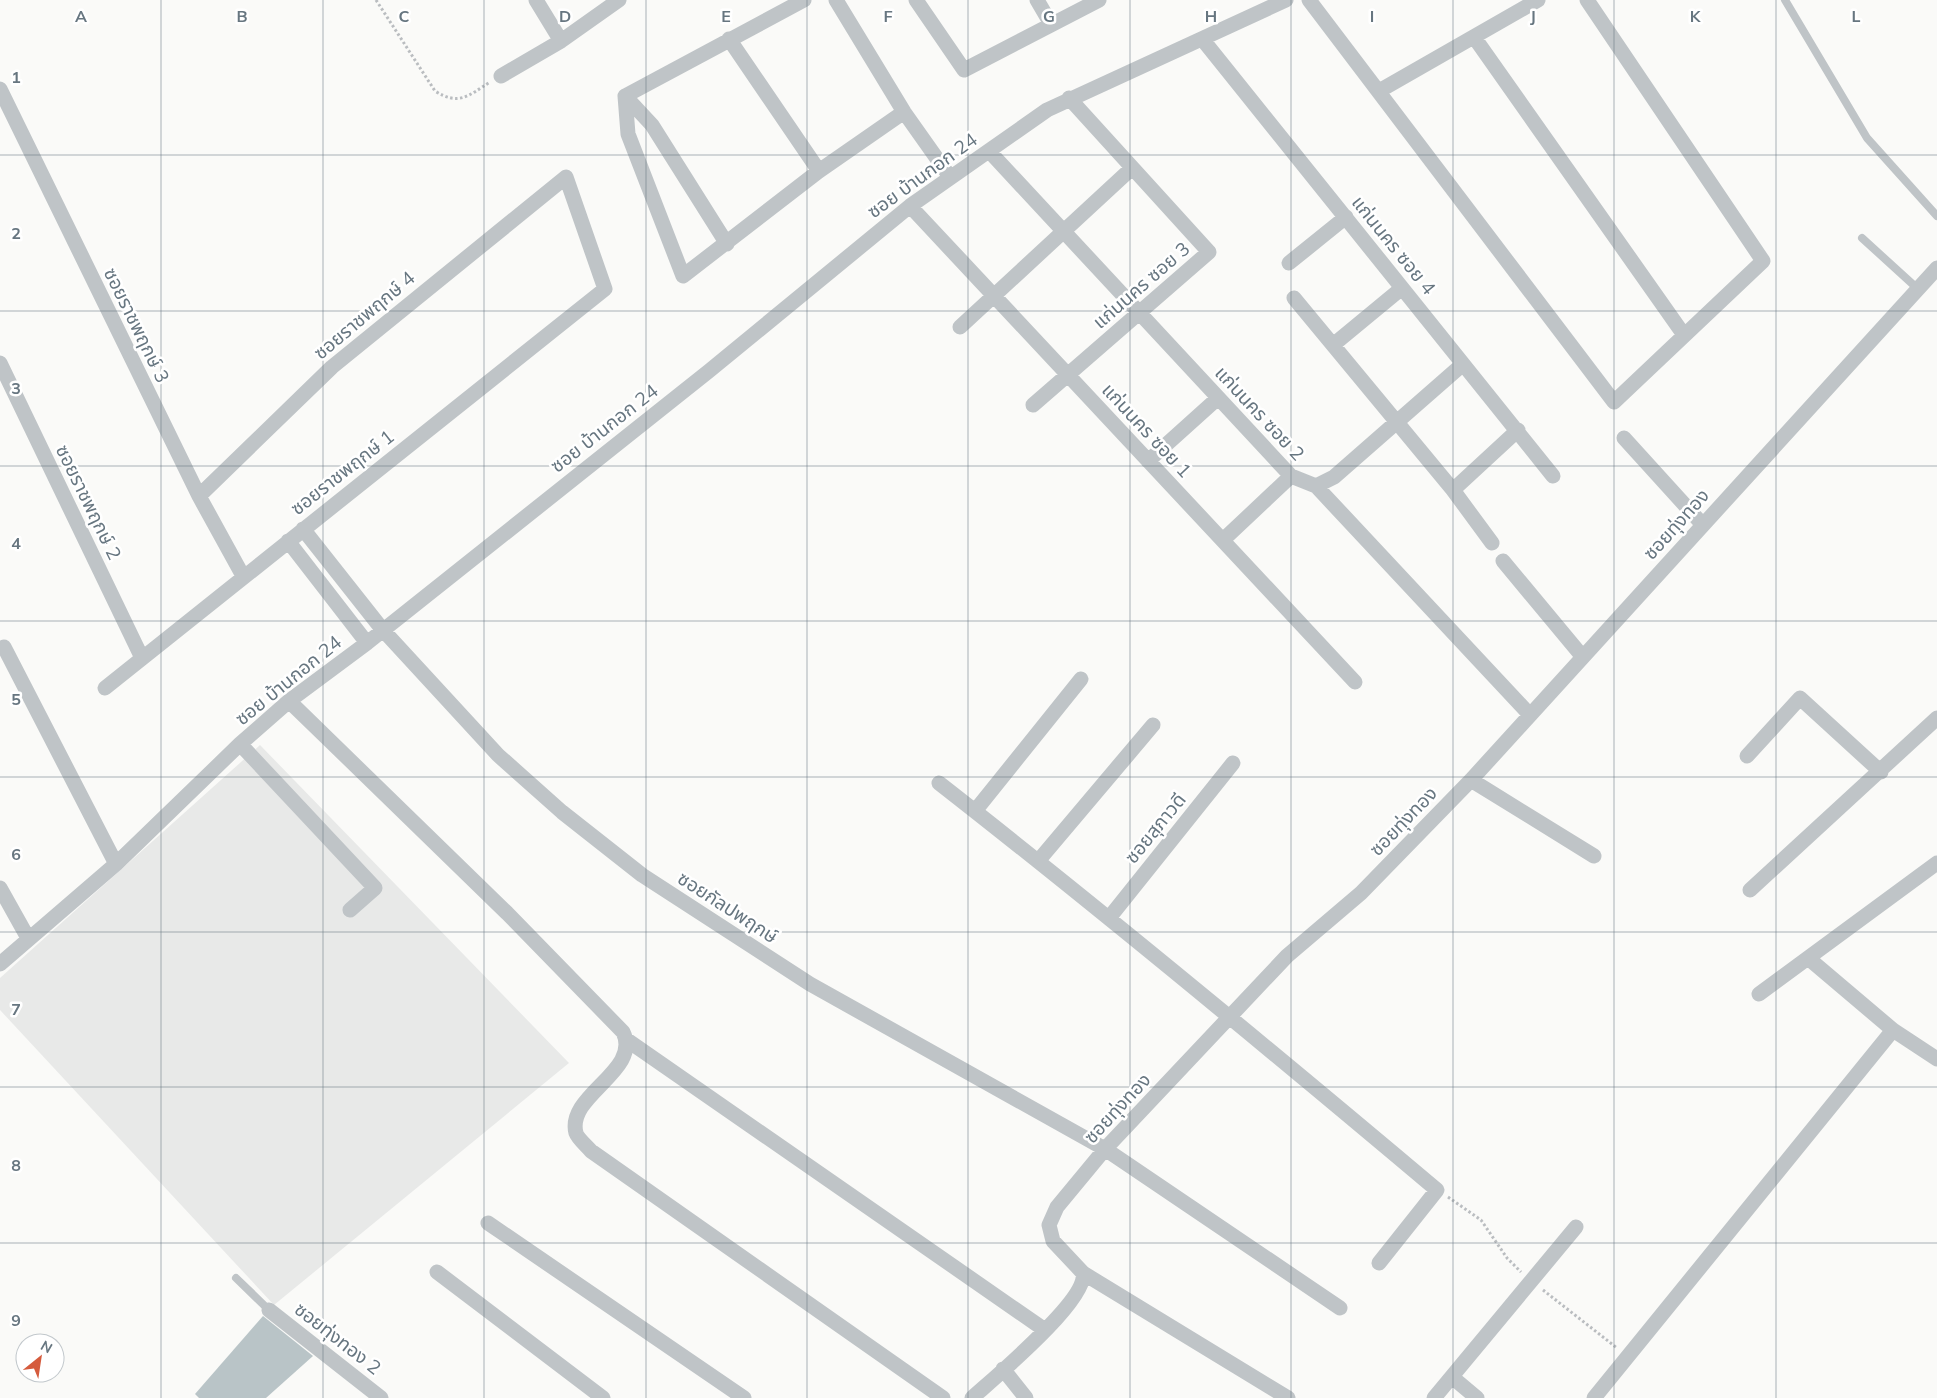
<svg xmlns="http://www.w3.org/2000/svg" width="1937" height="1398" viewBox="0 0 1937 1398" font-family="Mulish,'Noto Sans Thai',sans-serif">
	<rect width="100%" height="100%" fill="#fafaf8"/>
	<path fill="#e8e9e8" d="M260,745l309,318 -295,242 -274,-295v-32z"/>
	<path fill="#b9c4c7" d="M263,1316l50,40 -47,42h-67l-4,-4z"/>
	<g fill="none" stroke-linecap="round" stroke-linejoin="round">
		<path stroke="#babdc0" stroke-width="3" stroke-dasharray="2.5 2.5" stroke-linecap="butt" d="M376,0l59,91c24,15 33,5 55,-9
			M1448,1197l33,23 26,38 14,14
			M1543,1290l74,58"/>
		<path stroke="#bfc4c7" stroke-width="8" d="M1785,0l82,138 70,78
			M1862,238l56,51
			M236,1278l33,32"/>
		<path stroke="#bfc4c7" stroke-width="15" d="M536,0l25,41
			M836,0l68,112 46,65
			M916,0l48,70 135,-70
			M1037,0l14,24
			M1309,0l305,402 149,-141 -176,-261
			M1474,37l210,298
			M729,39l90,132
			M1203,40l350,436
			M501,76l60,-35 58,-41
			M0,89l199,407 44,80
			M1379,91l159,-91
			M625,96l3,38 55,142 136,-105 85,-59
			M625,96l179,-96
			M625,96l27,29 75,119
			M989,151l302,325 25,10 214,229
			M910,206l445,476
			M1289,263l57,-46
			M1294,298l159,192 39,53
			M960,327l172,-159
			M1333,345l69,-57
			M0,363l142,295
			M1033,405l176,-153 -140,-154
			M1624,438l79,87
			M1148,461l70,-63
			M1316,486l18,-9 129,-113
			M1453,490l65,-60
			M303,529l79,100 116,126 64,57 80,63 168,109 295,165 235,159
			M1223,540l68,-64
			M288,541l79,102
			M1503,561l79,95
			M4,647l112,217
			M105,688l500,-399 -39,-112 -234,190 -133,129
			M289,701l218,212 116,119c19,39 -57,63 -47,101 2,6 11,13 15,18l352,247
			M240,744l135,144 -25,22
			M1747,756l53,-58 81,74
			M1471,780l123,76
			M939,783c169,132 334,269 498,407l-58,73
			M975,811l106,-132
			M1039,860l114,-135
			M0,888l28,50
			M1750,890l187,-172
			M1109,918l124,-155
			M1808,958l85,72
			M0,964l116,-100 124,-120 49,-43 78,-58 342,-272 201,-165 137,-96 239,-110
			M1759,994l178,-131
			M627,1040l418,290
			M488,1223l256,175
			M437,1272l166,126
			M1083,1273l205,125
			M269,1310l112,88
			M1003,1369l23,29
			M1452,1377l25,21
			M972,1398c22,-20 116,-98 111,-125l-30,-32 -4,-16 8,-18 48,-58 182,-193 74,-63 110,-113 466,-512
			M1434,1398l142,-171
			M1594,1398l299,-368 44,29"/>
	</g>
	<path fill="none" stroke="#677680" stroke-width="1" stroke-opacity="0.55" d="M161,0v1398M323,0v1398M484,0v1398M646,0v1398M807,0v1398M968,0v1398M1130,0v1398M1291,0v1398M1453,0v1398M1614,0v1398M1776,0v1398M0,155h1937M0,311h1937M0,466h1937M0,621h1937M0,777h1937M0,932h1937M0,1087h1937M0,1243h1937"/>
	<g text-anchor="middle" stroke-width="5" stroke-linejoin="round" paint-order="stroke">
		<g font-size="19" fill="#677680" stroke="#fff">
			<text transform="translate(922 175) rotate(-36)" y="7">ซอย บ้านกอก 24</text>
			<text transform="translate(1394 245) rotate(51)" y="7">แก่นนคร ซอย 4</text>
			<text transform="translate(1141 285) rotate(-41)" y="7">แก่นนคร ซอย 3</text>
			<text transform="translate(364 315) rotate(-40)" y="7">ซอยราชพฤกษ์ 4</text>
			<text transform="translate(137 325) rotate(64)" y="7">ซอยราชพฤกษ์ 3</text>
			<text transform="translate(1260 413) rotate(47)" y="7">แก่นนคร ซอย 2</text>
			<text transform="translate(604 428) rotate(-38)" y="7">ซอย บ้านกอก 24</text>
			<text transform="translate(1147 430) rotate(47)" y="7">แก่นนคร ซอย 1</text>
			<text transform="translate(342 472) rotate(-38)" y="7">ซอยราชพฤกษ์ 1</text>
			<text transform="translate(89 502) rotate(64)" y="7">ซอยราชพฤกษ์ 2</text>
			<text transform="translate(1676 524) rotate(-48)" y="7">ซอยทุ่งทอง</text>
			<text transform="translate(288 680) rotate(-39)" y="7">ซอย บ้านกอก 24</text>
			<text transform="translate(1403 821) rotate(-46)" y="7">ซอยทุ่งทอง</text>
			<text transform="translate(1155 828) rotate(-51)" y="7">ซอยสุภาวดี</text>
			<text transform="translate(728 907) rotate(33)" y="7">ซอยกัลปพฤกษ์</text>
			<text transform="translate(1117 1108) rotate(-47)" y="7">ซอยทุ่งทอง</text>
			<text transform="translate(338 1338) rotate(38)" y="7">ซอยทุ่งทอง 2</text>
		</g>
	</g>
	<g font-size="16" text-anchor="middle" font-weight="bold" fill="#677680" stroke="#fff" stroke-width="5" stroke-linejoin="round" paint-order="stroke">
		<text x="81" y="22">A</text>
		<text x="242" y="22">B</text>
		<text x="404" y="22">C</text>
		<text x="565" y="22">D</text>
		<text x="726" y="22">E</text>
		<text x="888" y="22">F</text>
		<text x="1049" y="22">G</text>
		<text x="1211" y="22">H</text>
		<text x="1372" y="22">I</text>
		<text x="1533" y="22">J</text>
		<text x="1695" y="22">K</text>
		<text x="1856" y="22">L</text>
		<text x="16" y="83">1</text>
		<text x="16" y="239">2</text>
		<text x="16" y="394">3</text>
		<text x="16" y="549">4</text>
		<text x="16" y="705">5</text>
		<text x="16" y="860">6</text>
		<text x="16" y="1015">7</text>
		<text x="16" y="1171">8</text>
		<text x="16" y="1326">9</text>
	</g>
	<g transform="translate(40 1358) rotate(30)"><circle r="24" fill="#ffffff" stroke="#c2c8cc"/>
	<path d="M0-4L9 19L0 12L-9 19Z" fill="#d55b3d"/>
	<text y="-8" font-size="14" font-weight="bold" text-anchor="middle" fill="#677680">N</text>
	</g>
</svg>
